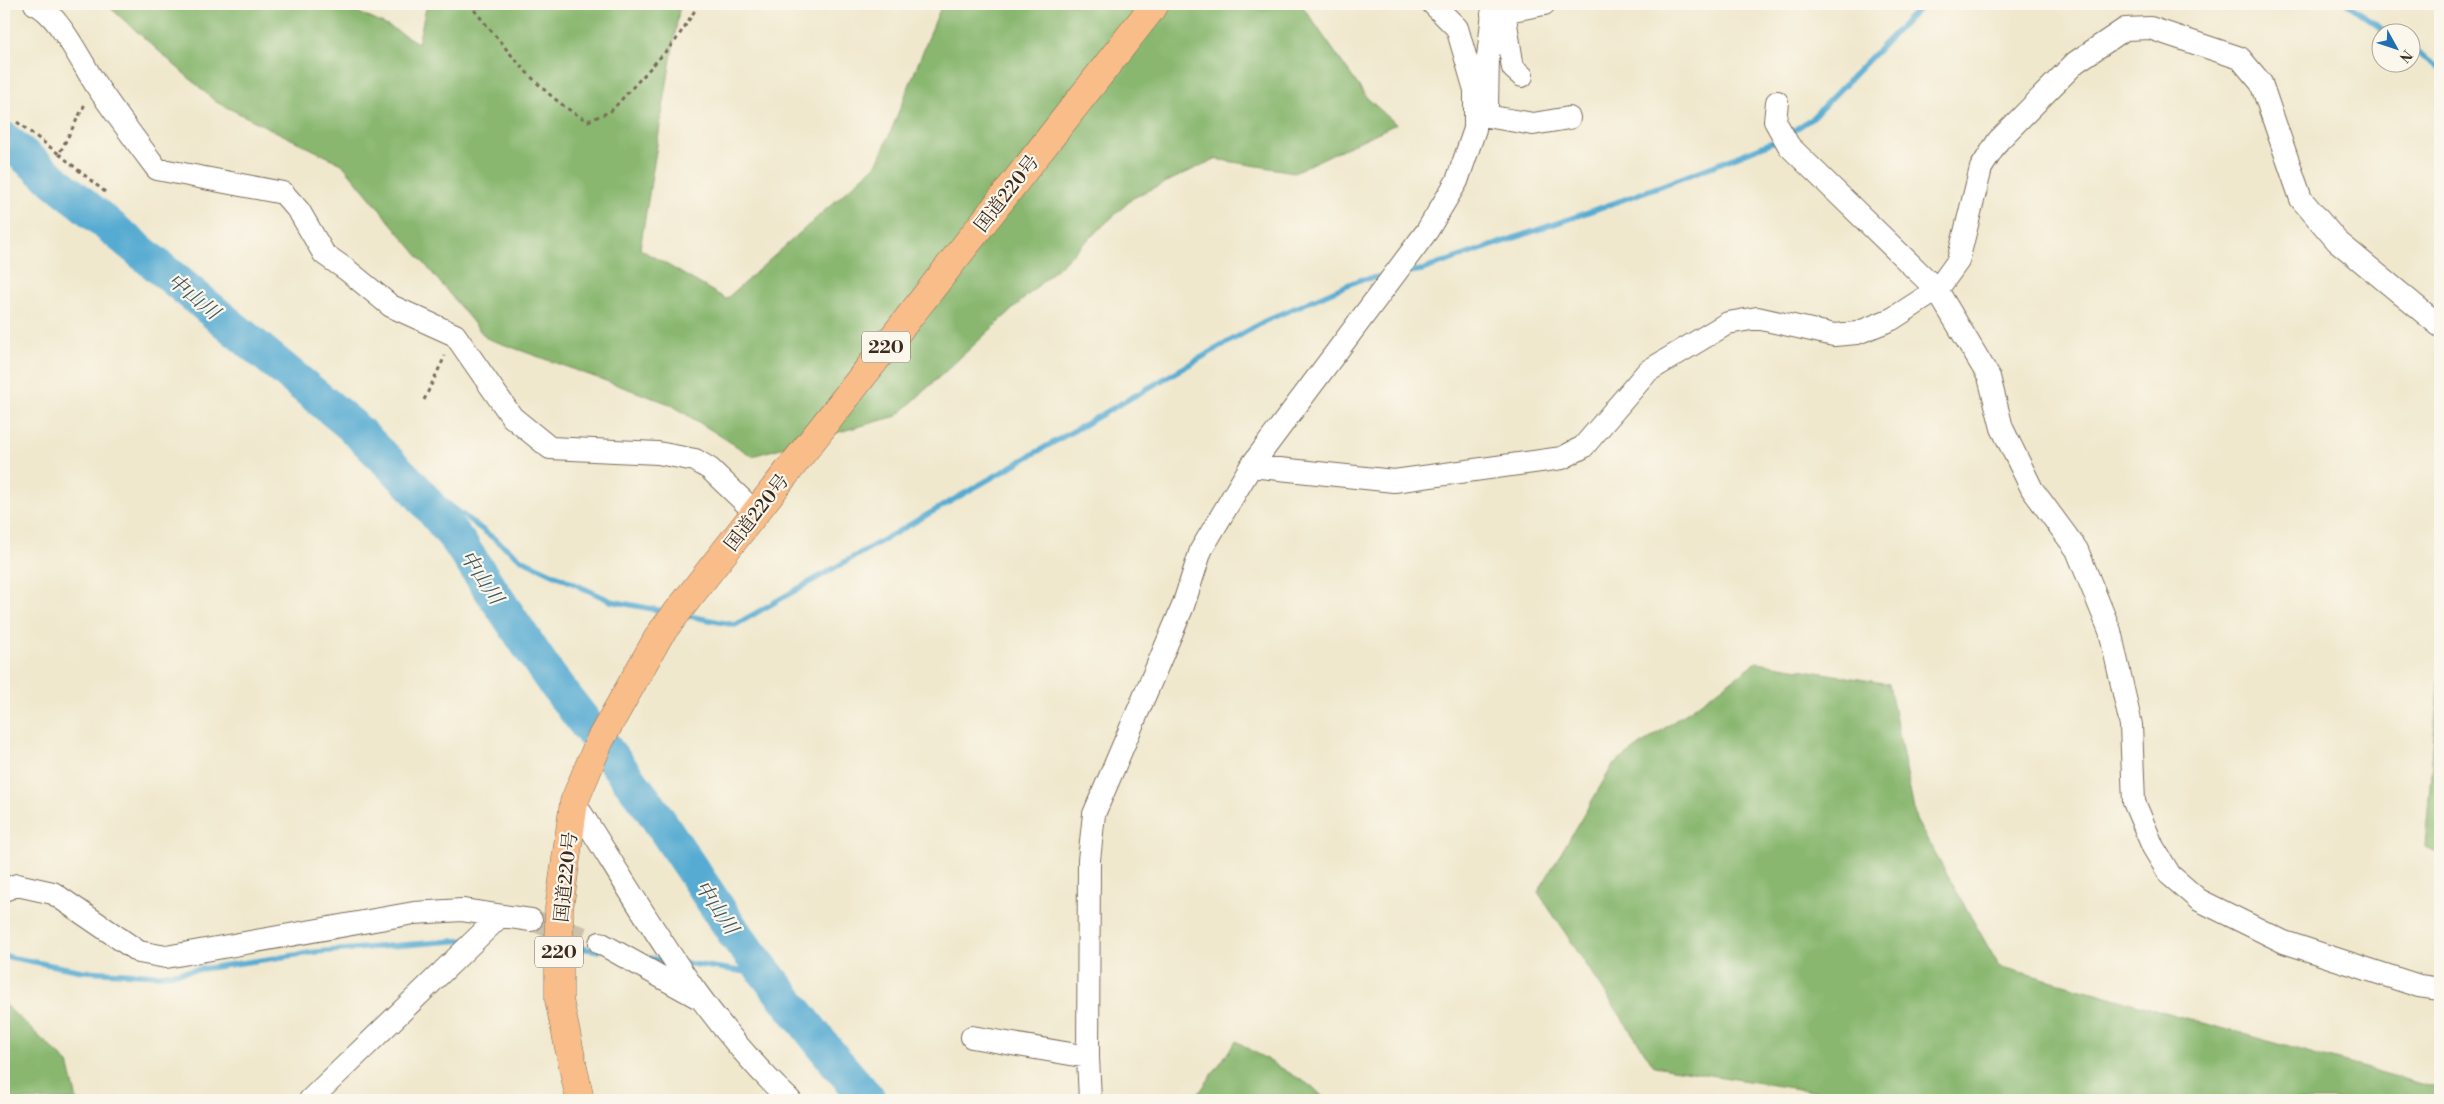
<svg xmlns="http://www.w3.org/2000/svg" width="2444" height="1104" viewBox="0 0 2444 1104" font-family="'Libre Bodoni','Noto Serif JP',serif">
	<rect width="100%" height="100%" fill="#fbf7ec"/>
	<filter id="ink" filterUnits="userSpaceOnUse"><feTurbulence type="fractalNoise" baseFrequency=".02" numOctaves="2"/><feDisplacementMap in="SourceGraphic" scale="10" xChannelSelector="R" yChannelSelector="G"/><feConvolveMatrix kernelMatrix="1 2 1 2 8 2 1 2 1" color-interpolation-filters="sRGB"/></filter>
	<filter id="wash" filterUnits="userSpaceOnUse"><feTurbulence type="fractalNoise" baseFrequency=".0096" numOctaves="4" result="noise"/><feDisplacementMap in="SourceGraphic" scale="20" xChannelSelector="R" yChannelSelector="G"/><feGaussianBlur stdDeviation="1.12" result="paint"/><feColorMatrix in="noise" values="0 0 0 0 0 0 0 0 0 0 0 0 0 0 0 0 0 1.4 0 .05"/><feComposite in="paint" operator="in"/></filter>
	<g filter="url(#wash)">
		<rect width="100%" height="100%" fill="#f0e8cd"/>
		<path fill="#89b76f" stroke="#627046" d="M106,4h234l52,24 26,15 9,-39h253l-40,245 86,50 152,-136 64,-159h359l66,94 29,26 -102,48 -79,-13 -82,39 -236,218 -145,40 -82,-52 -184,-66 -144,-174 -126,-62z
			M2440,661v193l-15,-7z
			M1757,662l132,22 27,136 83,146 441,123v11h-598l-19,-7 -169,-27 -116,-174 75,-127z
			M4,1004l64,59 9,37h-73z
			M1236,1041l77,46 13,13h-132z"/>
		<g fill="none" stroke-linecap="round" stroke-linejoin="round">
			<path stroke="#56abd2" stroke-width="5.5" d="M2348,4l38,28
				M2412,49l28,20
				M1788,134l23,-15 112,-115
				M1403,273l19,-3c120,-42 241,-82 358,-131
				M413,486l26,11 82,62 90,42 57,11
				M684,615l51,10 530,-304 94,-41 25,-4
				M580,948l19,3
				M4,956l78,15 79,4 155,-23 150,-12
				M643,957l23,4
				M685,963l82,12"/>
			<path stroke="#56abd2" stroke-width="35" d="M4,139l347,286 62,61 45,55 91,135 101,131 87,130 99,125 33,38"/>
		</g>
	</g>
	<g filter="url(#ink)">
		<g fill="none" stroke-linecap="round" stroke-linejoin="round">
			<path stroke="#ccc2aa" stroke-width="22" stroke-dasharray="22 11" stroke-linecap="butt" d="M531,920l69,23"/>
			<defs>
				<path id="minor" d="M35,4c23,9 47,59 61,81 19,28 40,56 61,84l126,24 16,18 25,43 23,16 44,36 64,29 57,82 38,31 108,5 37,7 15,9 46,44
					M1504,12l9,56 9,8
					M1492,14l52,-10
					M1777,102l-2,19 14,25 148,144 52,87 13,51 30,61 45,61 33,81 21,94 3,77 19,45 17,28 29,25 85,42 135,44 21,3
					M1487,107l1,-50 6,-53
					M1475,114l58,10 36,-6
					M1251,466l143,15 168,-23 21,-11 65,-76 80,-48 29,-5 77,17 23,-2 35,-14 45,-29 21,-29 23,-93 17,-27 78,-79 49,-33 25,-1 90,30 21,25 40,116 36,42 103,85
					M574,802c66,103 126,215 216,298
					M4,890l13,-5 36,8 86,59 27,5 248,-44 48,-3 69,10
					M600,943l97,54
					M972,1037l116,20
					M310,1100l190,-184
					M1090,1100l-2,-43 1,-197 5,-46 89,-208 18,-56 50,-84 176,-235 30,-50 18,-52v-39l-18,-62 -24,-24"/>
				<path id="highway" d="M580,1100l-21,-100v-91l15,-107 26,-62 60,-106 495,-630"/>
			</defs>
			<use href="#minor" stroke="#7a6c5b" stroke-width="24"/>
			<use href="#highway" stroke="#7a6c5b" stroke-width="29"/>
			<path stroke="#7a6c5b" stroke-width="3" stroke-dasharray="4 4" stroke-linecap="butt" d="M469,4c36,42 69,91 119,117l23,-10 65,-71 23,-36
				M17,122l42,32 26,-50
				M59,154l46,38
				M424,400l21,-44"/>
			<use href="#minor" stroke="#fff" stroke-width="22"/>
			<use href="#highway" stroke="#f8bd89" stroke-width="28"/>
		</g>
	</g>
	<g text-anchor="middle" stroke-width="4.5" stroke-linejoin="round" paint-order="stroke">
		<g fill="#fbf7ec" stroke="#75685c" stroke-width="1">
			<rect x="862" y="331.5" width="48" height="31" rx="4"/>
			<rect x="535" y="936.5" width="48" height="31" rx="4"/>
		</g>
		<g font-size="18" font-weight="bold" fill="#3b2a1e">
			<text x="886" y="353">220</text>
			<text x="559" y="958">220</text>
		</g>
		<g font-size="19" fill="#3b2a1e" stroke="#fbf7ec">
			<text transform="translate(1006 193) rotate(-52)" y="7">国道220号</text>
			<text transform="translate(756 512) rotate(-52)" y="7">国道220号</text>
			<text transform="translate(565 877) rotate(-84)" y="7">国道220号</text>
		</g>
		<g font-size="20" font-style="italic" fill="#44575d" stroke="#fbf7ec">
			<text transform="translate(194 296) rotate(39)" y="7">中山川</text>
			<text transform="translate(482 577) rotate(56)" y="7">中山川</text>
			<text transform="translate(717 907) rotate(56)" y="7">中山川</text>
		</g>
	</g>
	<rect width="2444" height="1104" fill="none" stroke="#fbf7ec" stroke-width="20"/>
	<g transform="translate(2396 48) rotate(130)"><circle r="24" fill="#fbf7ec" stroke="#aea59a"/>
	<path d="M0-4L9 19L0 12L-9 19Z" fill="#1f6fb2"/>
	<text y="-8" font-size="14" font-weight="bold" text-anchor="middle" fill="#3b2a1e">N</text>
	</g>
</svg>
